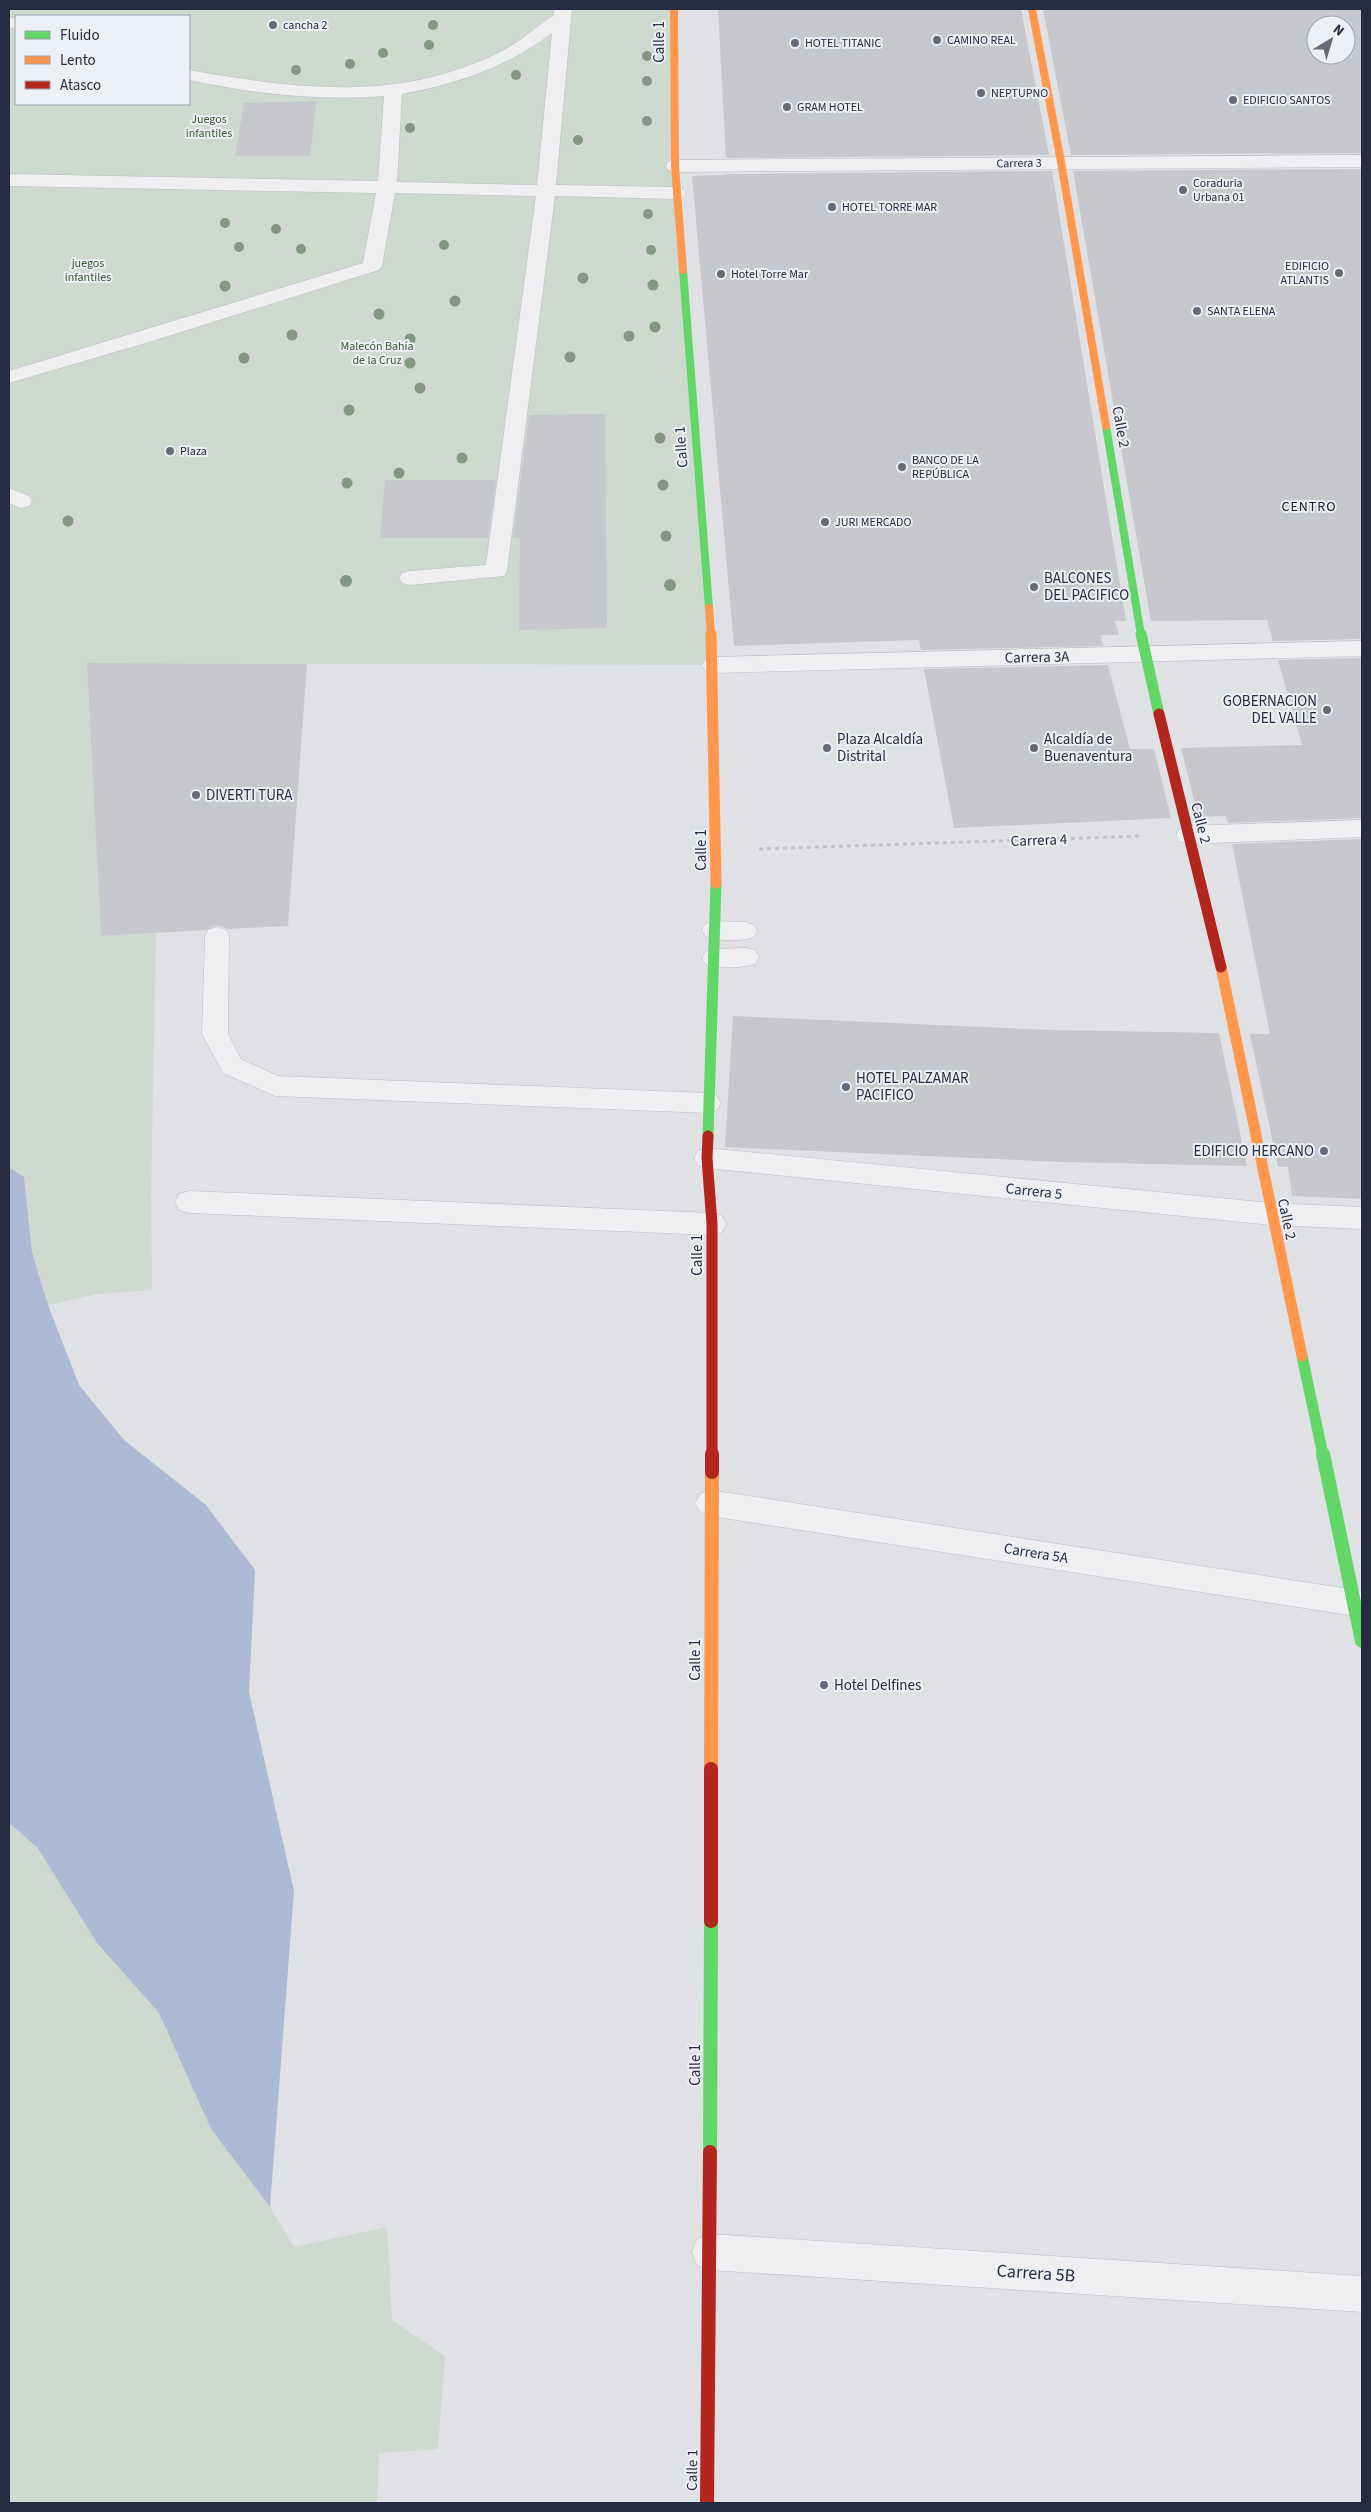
<svg xmlns="http://www.w3.org/2000/svg" width="1371" height="2512" viewBox="0 0 1371 2512" font-family="'Source Sans 3',sans-serif">
	<rect width="100%" height="100%" fill="#e0e1e5"/>
	<path fill="#ced9cf" fill-rule="evenodd" d="M9,9h665l1,157 38,499 -626,-2 14,273 55,-3 -5,261 1,96 -54,4 -50,11 -16,-53 -8,-75 -15,-10zM16,16h173v88h-173z
		M9,1823l28,24 60,96 62,70 52,116 59,78 24,40 93,-20 5,93 53,36 -7,93 -59,4 -2,50h-368z"/>
	<path fill="#acbad3" d="M9,1167l15,10 8,75 16,53 31,80 45,55 82,65 49,65 -6,122 45,199 -24,316 -59,-78 -52,-116 -62,-70 -60,-96 -28,-24z"/>
	<path fill="#c7c8cd" fill-rule="evenodd" d="M718,9h303l28,146 -323,3z
		M1043,9h319v144l-291,2zM1316,25h30v30h-30z
		M316,101l-6,55h-75l9,-53z
		M1362,169v470l-89,2 -6,-21 -116,1 -78,-450z
		M1052,171l74,450h-11l4,14h-18l2,11 -182,4 -2,-10 -185,6 -42,-470 35,-1v-1z
		M605,414l2,214 -88,2 1,-92h-7l16,-123z
		M385,480h111l-8,58h-108z
		M1362,658v160l-134,5 -2,-7 -28,1 -17,-69 121,-3 -24,-85z
		M87,663l220,1 -19,262 -60,3 -12,-4 -10,5 -105,6z
		M1108,665l22,84h24l17,69 -217,10 -30,-159z
		M1362,839v360l-70,-3 -4,-29h-10l-28,-133h20l-38,-190z
		M733,1016l320,14 166,3 28,133 -186,-4 -336,-15z"/>
	<g fill="none" stroke-linecap="round" stroke-linejoin="round">
		<defs>
			<path id="lane" d="M714,921l31,1 9,3 3,6 -3,6c-15,5 -34,4 -49,-1l-3,-6 3,-6z
				M217,927l9,3 3,6 -1,98 13,25 37,17 430,17 9,3 4,7 -4,7 -9,3 -433,-17 -52,-23 -21,-39 3,-98 3,-6z
				M746,948l9,2 4,7 -4,7c-15,4 -34,5 -49,1l-4,-7 4,-7 9,-2z
				M189,1191l523,22 10,3 4,8 -4,8 -10,3 -523,-22 -10,-3 -4,-8 4,-8z"/>
			<path id="street" d="M554,9h18l-16,176 121,2 7,2 2,4 -2,4 -7,2 -122,-3 -48,375 -3,5 -94,9 -8,-2 -3,-5 3,-5 8,-2 76,-6 50,-369 -141,-3 -13,73 -3,4 -230,72 -140,41v-12l354,-108 13,-70 -367,-7v-12l369,7 6,-85c-67,5 -130,-2 -195,-16v-10c108,19 209,33 311,-18 20,-10 36,-25 54,-37zM552,33l-15,152 -140,-3 5,-88c55,-10 105,-27 150,-61z
				M9,17l7,2v10l-7,-2z
				M1362,155v12l-687,5 -7,-2 -2,-4 2,-4 7,-2z
				M9,488l20,8 3,5 -3,5 -8,2 -12,-5z
				M1362,641v15l-649,17 -8,-3 -3,-5 3,-5 8,-3z
				M1362,820v17l-174,7 -9,-3 -3,-6 3,-6 9,-3z
				M707,1148l564,55 91,4v22l-91,-4 -564,-57 -9,-3 -4,-7 4,-7z
				M710,1490l652,101v26l-652,-101 -10,-4 -5,-9 5,-9z
				M710,2234l652,42v36l-652,-42 -13,-5 -5,-13 5,-13z"/>
		</defs>
		<use href="#lane" stroke="#bdbec3" stroke-width="1"/>
		<use href="#street" stroke="#bdbec3" stroke-width="1"/>
		<path stroke="#c2c2c8" stroke-width="3" stroke-dasharray="4 4" stroke-linecap="butt" d="M759,849l384,-13"/>
		<use href="#lane" fill="#efeff2" fill-rule="evenodd"/>
		<use href="#street" fill="#efeff2" fill-rule="evenodd"/>
		<path stroke="#63d668" stroke-width="8" d="M683,270l26,338
			M1106,426l35,209"/>
		<path stroke="#63d668" stroke-width="11" d="M1141,634l18,80
			M708,1136l8,-253
			M1302,1356l21,99"/>
		<path stroke="#63d668" stroke-width="14" d="M1323,1454l39,187
			M710,2152l1,-231"/>
		<path stroke="#ff974d" stroke-width="8" d="M674,9l1,157 8,104
			M1032,9l29,153 45,264
			M709,608l2,27"/>
		<path stroke="#ff974d" stroke-width="11" d="M711,634l5,249
			M1221,967l81,389"/>
		<path stroke="#ff974d" stroke-width="14" d="M711,1769l1,-297"/>
		<path stroke="#b3261e" stroke-width="11" d="M1159,714l62,253
			M708,1136l-1,22 5,66v231"/>
		<path stroke="#b3261e" stroke-width="14" d="M712,1454v18
			M711,1769v152
			M707,2503l3,-351"/>
	</g>
	<g fill="#829882">
		<circle cx="433" cy="25" r="5"/>
		<circle cx="429" cy="45" r="5"/>
		<circle cx="383" cy="53" r="5"/>
		<circle cx="647" cy="56" r="5"/>
		<circle cx="350" cy="64" r="5"/>
		<circle cx="296" cy="70" r="5"/>
		<circle cx="516" cy="75" r="5"/>
		<circle cx="647" cy="81" r="5"/>
		<circle cx="647" cy="121" r="5"/>
		<circle cx="410" cy="128" r="5"/>
		<circle cx="578" cy="140" r="5"/>
		<circle cx="648" cy="214" r="5"/>
		<circle cx="225" cy="223" r="5"/>
		<circle cx="276" cy="229" r="5"/>
		<circle cx="444" cy="245" r="5"/>
		<circle cx="239" cy="247" r="5"/>
		<circle cx="301" cy="249" r="5"/>
		<circle cx="651" cy="250" r="5"/>
		<circle cx="583" cy="278" r="5.5"/>
		<circle cx="653" cy="285" r="5.5"/>
		<circle cx="225" cy="286" r="5.5"/>
		<circle cx="455" cy="301" r="5.5"/>
		<circle cx="379" cy="314" r="5.5"/>
		<circle cx="655" cy="327" r="5.5"/>
		<circle cx="292" cy="335" r="5.5"/>
		<circle cx="629" cy="336" r="5.5"/>
		<circle cx="410" cy="339" r="5.5"/>
		<circle cx="570" cy="357" r="5.5"/>
		<circle cx="244" cy="358" r="5.5"/>
		<circle cx="410" cy="363" r="5.5"/>
		<circle cx="420" cy="388" r="5.5"/>
		<circle cx="349" cy="410" r="5.5"/>
		<circle cx="660" cy="438" r="5.5"/>
		<circle cx="462" cy="458" r="5.5"/>
		<circle cx="399" cy="473" r="5.5"/>
		<circle cx="347" cy="483" r="5.5"/>
		<circle cx="663" cy="485" r="5.5"/>
		<circle cx="68" cy="521" r="5.5"/>
		<circle cx="666" cy="536" r="5.5"/>
		<circle cx="346" cy="581" r="6"/>
		<circle cx="670" cy="585" r="6"/>
	</g>
	<g fill="#666b79" stroke="#eceff5" stroke-width="2">
		<circle cx="273" cy="25" r="5"/>
		<circle cx="937" cy="40" r="5"/>
		<circle cx="795" cy="43" r="5"/>
		<circle cx="981" cy="93" r="5"/>
		<circle cx="1233" cy="100" r="5"/>
		<circle cx="787" cy="107" r="5"/>
		<circle cx="1183" cy="190" r="5"/>
		<circle cx="832" cy="207" r="5"/>
		<circle cx="1339" cy="273" r="5"/>
		<circle cx="721" cy="274" r="5"/>
		<circle cx="1197" cy="311" r="5"/>
		<circle cx="170" cy="451" r="5"/>
		<circle cx="902" cy="467" r="5"/>
		<circle cx="825" cy="522" r="5"/>
		<circle cx="1034" cy="587" r="5"/>
		<circle cx="1327" cy="710" r="5"/>
		<circle cx="827" cy="748" r="5"/>
		<circle cx="1034" cy="748" r="5"/>
		<circle cx="196" cy="795" r="5"/>
		<circle cx="846" cy="1087" r="5"/>
		<circle cx="1324" cy="1151" r="5"/>
		<circle cx="824" cy="1685" r="5"/>
	</g>
	<g text-anchor="middle" stroke-width="4" stroke-linejoin="round" paint-order="stroke">
		<g font-size="12" fill="#252c3f" stroke="#eceff5" text-anchor="start">
			<text x="283" y="29">cancha 2</text>
			<text x="947" y="44">CAMINO REAL</text>
			<text x="805" y="47">HOTEL TITANIC</text>
			<text x="991" y="97">NEPTUPNO</text>
			<text x="1243" y="104">EDIFICIO SANTOS</text>
			<text x="797" y="111">GRAM HOTEL</text>
			<text x="1193" y="187">Coraduria<tspan x="1193" dy="14">Urbana 01</tspan></text>
			<text x="842" y="211">HOTEL TORRE MAR</text>
			<text x="1329" y="270" text-anchor="end">EDIFICIO<tspan x="1329" dy="14">ATLANTIS</tspan></text>
			<text x="731" y="278">Hotel Torre Mar</text>
			<text x="1207" y="315">SANTA ELENA</text>
			<text x="180" y="455">Plaza</text>
			<text x="912" y="464">BANCO DE LA<tspan x="912" dy="14">REPÚBLICA</tspan></text>
			<text x="835" y="526">JURI MERCADO</text>
		</g>
		<g font-size="12" fill="#355c31" stroke="#eceff5">
			<text x="209" y="123">Juegos<tspan x="209" dy="14">infantiles</tspan></text>
			<text x="88" y="267">juegos<tspan x="88" dy="14">infantiles</tspan></text>
			<text x="377" y="350">Malecón Bahía<tspan x="377" dy="14">de la Cruz</tspan></text>
		</g>
		<g font-size="12" fill="#252c3f" stroke="#eceff5">
			<text transform="translate(1019 163) rotate(-1)" y="4">Carrera 3</text>
		</g>
		<g font-size="14" letter-spacing="1" fill="#181d30" stroke="#eceff5">
			<text x="1309" y="511">CENTRO</text>
		</g>
		<g font-size="15" fill="#252c3f" stroke="#eceff5">
			<text transform="translate(659 42) rotate(-90)" y="5">Calle 1</text>
			<text transform="translate(1121 427) rotate(80)" y="5">Calle 2</text>
			<text transform="translate(681 447) rotate(-94)" y="5">Calle 1</text>
			<text transform="translate(1037 657) rotate(-1)" y="5">Carrera 3A</text>
			<text transform="translate(1201 823) rotate(76)" y="5">Calle 2</text>
			<text transform="translate(1039 840) rotate(-2)" y="5">Carrera 4</text>
			<text transform="translate(701 850) rotate(-90)" y="5">Calle 1</text>
			<text transform="translate(1034 1191) rotate(6)" y="5">Carrera 5</text>
			<text transform="translate(1287 1219) rotate(78)" y="5">Calle 2</text>
			<text transform="translate(697 1255) rotate(-90)" y="5">Calle 1</text>
			<text transform="translate(1036 1553) rotate(9)" y="5">Carrera 5A</text>
			<text transform="translate(695 1660) rotate(-90)" y="5">Calle 1</text>
			<text transform="translate(695 2065) rotate(-90)" y="5">Calle 1</text>
			<text transform="translate(692 2470) rotate(-89)" y="5">Calle 1</text>
		</g>
		<g font-size="15" fill="#252c3f" stroke="#eceff5" text-anchor="start">
			<text x="1044" y="583">BALCONES<tspan x="1044" dy="17">DEL PACIFICO</tspan></text>
			<text x="1317" y="706" text-anchor="end">GOBERNACION<tspan x="1317" dy="17">DEL VALLE</tspan></text>
			<text x="837" y="744">Plaza Alcaldía<tspan x="837" dy="17">Distrital</tspan></text>
			<text x="1044" y="744">Alcaldía de<tspan x="1044" dy="17">Buenaventura</tspan></text>
			<text x="206" y="800">DIVERTI TURA</text>
			<text x="856" y="1083">HOTEL PALZAMAR<tspan x="856" dy="17">PACIFICO</tspan></text>
			<text x="1314" y="1156" text-anchor="end">EDIFICIO HERCANO</text>
			<text x="834" y="1690">Hotel Delfines</text>
		</g>
		<g font-size="18" fill="#252c3f" stroke="#eceff5">
			<text transform="translate(1036 2273) rotate(4)" y="6">Carrera 5B</text>
		</g>
	</g>
	<rect width="1371" height="2512" fill="none" stroke="#252c3f" stroke-width="20"/>
	<rect x="15" y="15" width="175" height="90" fill="#eceff5" stroke="#9ca1ac"/>
	<rect x="25" y="31" width="25" height="8" fill="#63d668" stroke="#9ca1ac"/>
	<text x="60" y="40" font-size="15" fill="#252c3f">Fluido</text>
	<rect x="25" y="56" width="25" height="8" fill="#ff974d" stroke="#9ca1ac"/>
	<text x="60" y="65" font-size="15" fill="#252c3f">Lento</text>
	<rect x="25" y="81" width="25" height="8" fill="#b3261e" stroke="#9ca1ac"/>
	<text x="60" y="90" font-size="15" fill="#252c3f">Atasco</text>
	<g transform="translate(1331 40) rotate(38)"><circle r="24" fill="#eceff5" stroke="#9ca1ac"/>
	<path d="M0-4L9 19L0 12L-9 19Z" fill="#666b79"/>
	<text y="-8" font-size="14" font-weight="bold" text-anchor="middle" fill="#252c3f">N</text>
	</g>
</svg>
